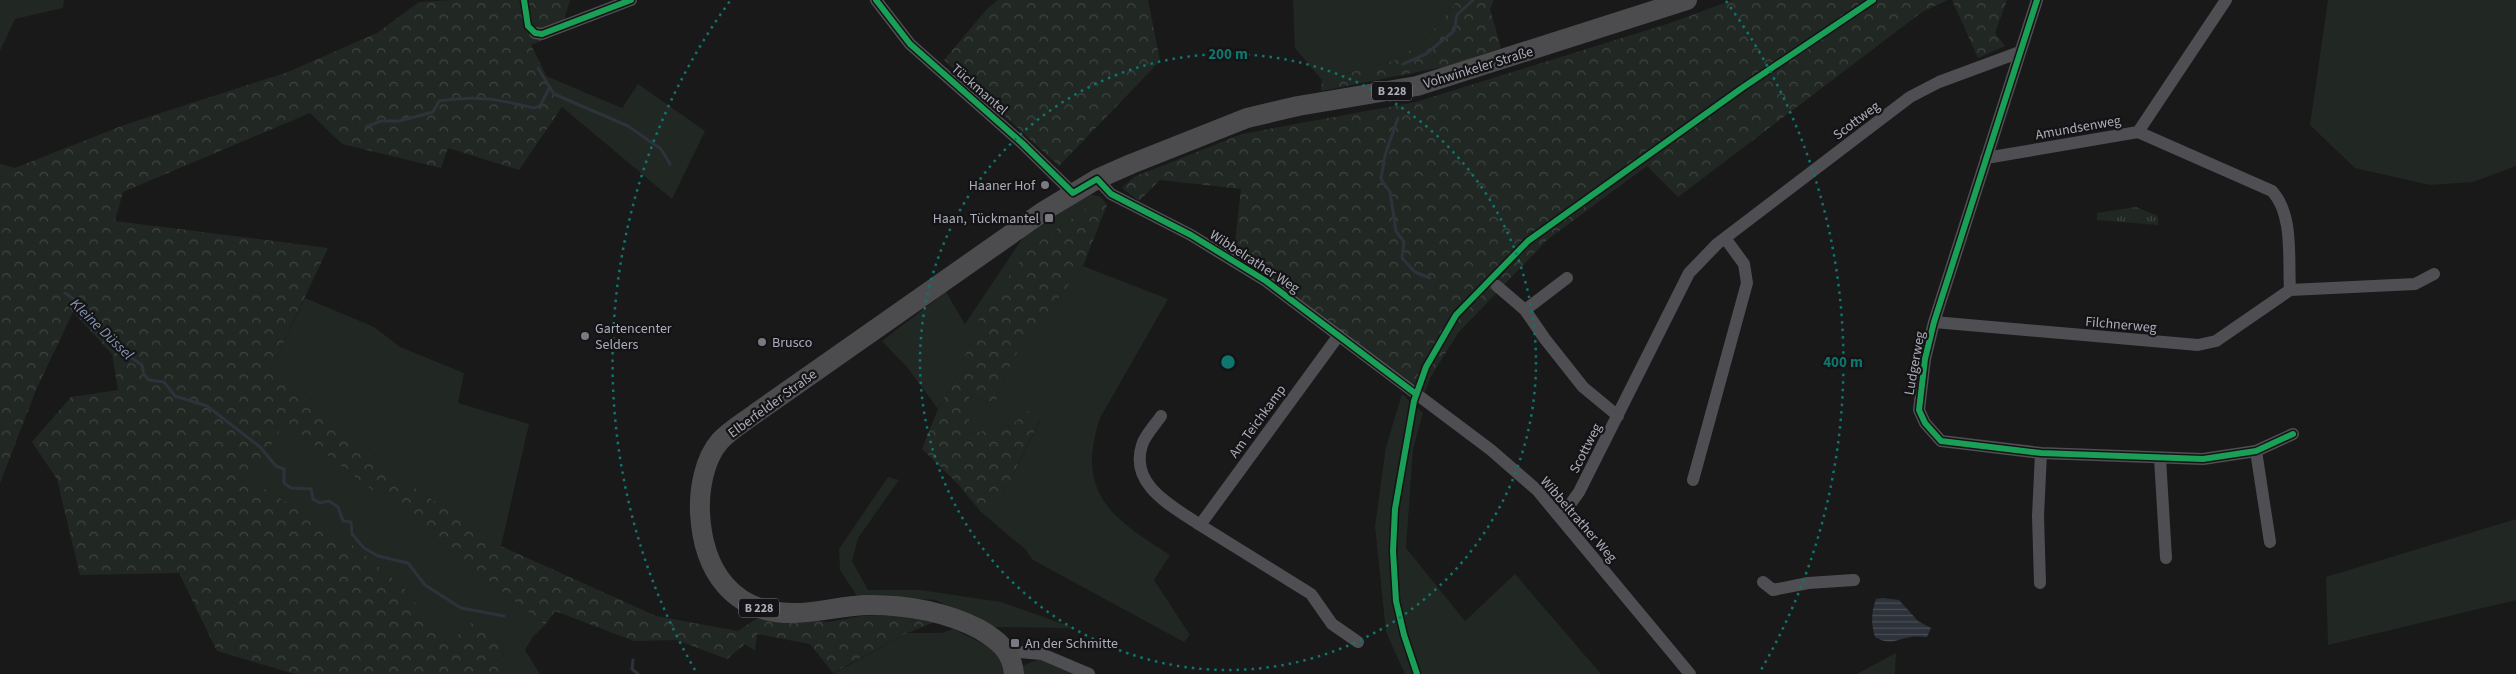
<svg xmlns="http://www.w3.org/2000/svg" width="2516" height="674" viewBox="0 0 2516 674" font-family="'Source Sans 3',sans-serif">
	<defs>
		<pattern id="forest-crowns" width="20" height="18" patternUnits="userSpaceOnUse" patternTransform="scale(1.25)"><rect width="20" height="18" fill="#212823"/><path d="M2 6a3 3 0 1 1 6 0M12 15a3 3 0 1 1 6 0" fill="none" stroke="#3f4441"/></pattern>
		<pattern id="park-tufts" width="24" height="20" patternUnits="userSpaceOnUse" patternTransform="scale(1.25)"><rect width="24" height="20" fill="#212823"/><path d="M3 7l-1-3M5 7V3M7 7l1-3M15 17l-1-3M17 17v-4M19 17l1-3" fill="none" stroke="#3f4441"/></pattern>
		<pattern id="water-rules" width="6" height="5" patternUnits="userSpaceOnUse" patternTransform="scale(1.25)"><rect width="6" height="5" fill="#2d323b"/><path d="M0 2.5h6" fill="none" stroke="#494d55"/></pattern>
	</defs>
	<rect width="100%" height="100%" fill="#191919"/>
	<path fill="#212823" d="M0,0h64l-1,8 -48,11 -15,32z
		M1293,0h165l-31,38 -31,22 -74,20 -27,-32z
		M2328,0h188v166l-43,16 -43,3 -75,-17 -45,-43z
		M546,76l76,32 16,-24 67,47 -33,68 -110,-92z
		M1090,194l11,3 -73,53 -47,64 -23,60 -20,35 -31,-42 -25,-26 64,-49 19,32 59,-88z
		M1083,266l85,33 -68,119c-25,76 12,100 70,137l-16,25 36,55 -6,7 -151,-82 -8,-11 -43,-36 16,-8 42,-84 -12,-9 -16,13 -43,9v-38l26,7 19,-46z
		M305,298l69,29 26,20 64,26 -6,30 71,21 -28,122 -98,-66 -130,-115z
		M1402,394l21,19 -10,36 -7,99 59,73 50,-47 86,100h-196l-19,-42 -11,-106 11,-79z
		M285,422l260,203 -13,13 -7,12 15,24h-38l1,-34 -55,4 -44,-56 -154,-108z
		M888,477l11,3 -41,58 -6,23 16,29h52l81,12 73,26 -80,-1 -58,-27 -79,-4 -17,-26 -1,-21z
		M2516,519v81l-188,45 -2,-68z
		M953,629l37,18 15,18 -1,8 51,-20 39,16 -1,5h-260l74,-41h35z
		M1896,653l-1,21h-38z"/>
	<path fill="url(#forest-crowns)" d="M452,0h118l-10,33 -29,12 31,62 -43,63 -71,-22 -7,20 -99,-24 -32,-31 -187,79 -8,29 213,27 -55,117 130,115 98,66 155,70 82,15 21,-14 70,5 32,-6 45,-1 37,4 -36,14 -74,40 -23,-29 -53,-10 -2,17 -10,-7 -18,15 -50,-19 -43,1 -79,-30 -10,14 -260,-203 -35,58 95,59 59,49 44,56 23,-21 32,17 -1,34h-207l-78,-23 -38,-78 -99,2 -23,-96 -25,-37 39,-45 47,-7 -6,-36 -39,-42 -37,78 -36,93v-319l15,4 109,-43 164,-53 89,-39 42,-31z
		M998,0h150l12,61 -101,105 -115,-106 43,-51z
		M1458,0h36l-4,9 11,39 -53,18 -127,25 1,-11 74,-20 31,-22z
		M1733,0h215l-26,12 -244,185 -31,-31 -100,74 -89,93 -28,45 -5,14 -191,-142 7,-61 -81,-9 -21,21 -17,-13 12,-11 108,-43 174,-32 251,-78z
		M1952,0h55l-12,33 10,13 -27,12z
		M1101,197l6,8 -24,61 -69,91 -19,46 -26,-7v38l43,-9 16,-14 12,9 -42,85 -16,8 -25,-30 -35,-34 16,-40 20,-35 23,-60 47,-64z"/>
	<path fill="url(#park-tufts)" d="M2136,207l22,9v9l-61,-5v-7z"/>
	<path fill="url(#water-rules)" d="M1883,598l16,2 19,21 13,7 -4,9c-5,0 -11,-1 -16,0 -15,2 -20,9 -36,0 -4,-13 -4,-24 1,-38z"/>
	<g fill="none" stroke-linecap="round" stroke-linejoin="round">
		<path stroke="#2d323b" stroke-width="3" d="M1403,64l23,-10 28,-23 3,-16 16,-15
			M538,68l16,26 74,32 33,23 9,15
			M1398,118l-13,37 -4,24 9,13 6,39 8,11 -2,16 13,14 15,6
			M366,127l15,-6h18l34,-9 6,-11c38,-6 58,-2 95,7l6,-2 10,-19
			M65,293c13,9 29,18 31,33 12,2 15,12 25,17l2,9 19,13 2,10 5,5 15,2 11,14 32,10 53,41 16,19 8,3v14l7,5 20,1 2,10 7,4 9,-2 9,6 5,14 8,1 1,12 12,14 14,8 30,7 17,22 36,23 43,8
			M633,660l-1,9 6,5"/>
		<path stroke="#4f4f53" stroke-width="12" d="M876,0l34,44 112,99 51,50
			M2037,0l-103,322 -9,37 -6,51 6,13 16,18 100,12 162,6 53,-8 37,-17
			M535,33l7,1 89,-34
			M2138,132l134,59c22,24 16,68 18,99
			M1986,158l152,-26 88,-132
			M1097,179l14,15 80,41 75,46 225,169 46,40 153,184
			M1497,286l28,24 20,29 38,48 35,29
			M1525,310l42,-32
			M1934,322l264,23 18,-4 74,-51 125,-6 19,-10
			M1339,335l-139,190 111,69 21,30 26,18
			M1161,416c-6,9 -16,19 -19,29 -13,40 30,61 58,80
			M2256,451l14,91
			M2160,458l6,100
			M1693,480l54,-197 -3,-19 -19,-26
			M1561,517l18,-25 110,-219 28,-29 193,-147 29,-15 81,-30
			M1763,582l10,8 35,-7 46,-3
			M2040,583l-2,-67 3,-63
			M1007,651l35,3 47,20"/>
		<path stroke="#4c4c4f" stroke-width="20" d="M1014,674c-2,-23 -16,-34 -35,-45 -35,-18 -71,-24 -110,-24 -25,0 -50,8 -75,8 -62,1 -91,-43 -94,-100 -1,-23 4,-54 20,-72 10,-11 24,-19 36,-28l288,-202 53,-32 34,-15 116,-46 51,-12 119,-20 270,-86"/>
		<defs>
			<path id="cycleway" d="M524,0l4,26 7,7 7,1 89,-34
				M876,0l34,44 112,99 51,50 24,-14 14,15 80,41 75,46 150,113
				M2037,0l-103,322 -9,37 -6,51 6,13 16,18 100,12 162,6 53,-8 37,-17
				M1417,674l-13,-39 -8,-34 -3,-50 2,-42 19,-108 12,-34 30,-52 72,-74 214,-153 131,-88"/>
		</defs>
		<use href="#cycleway" stroke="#141315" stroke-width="9"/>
		<use href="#cycleway" stroke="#1a9f57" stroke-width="6"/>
	</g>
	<g fill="none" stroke="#0f766e" stroke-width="2.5" stroke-dasharray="2.5 5">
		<circle cx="1228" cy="362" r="308"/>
		<path d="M695 670A615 615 0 0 1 730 1M1726 1A615 615 0 0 1 1761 670"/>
	</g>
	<g fill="#787981" stroke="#141315" stroke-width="2">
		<circle cx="1045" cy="185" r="5"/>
		<rect x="1044" y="213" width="10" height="10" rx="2.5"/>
		<circle cx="585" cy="336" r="5"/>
		<circle cx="762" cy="342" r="5"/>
		<rect x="1010" y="638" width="10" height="10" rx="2.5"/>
	</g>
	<g text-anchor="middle" stroke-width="4.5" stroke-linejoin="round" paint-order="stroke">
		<g fill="#141315" stroke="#7e7f88" stroke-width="1">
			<rect x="1372" y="81.5" width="40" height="19" rx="4"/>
			<rect x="739" y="598.5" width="40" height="19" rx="4"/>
		</g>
		<g font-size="12" font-weight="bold" fill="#abadb9">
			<text x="1392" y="95">B 228</text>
			<text x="759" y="612">B 228</text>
		</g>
		<g font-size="14" fill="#abadb9" stroke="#141315">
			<text transform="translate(1478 67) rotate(-17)" y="5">Vohwinkeler Straße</text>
			<text transform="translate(980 89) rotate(41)" y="5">Tückmantel</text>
			<text transform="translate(1856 120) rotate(-37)" y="5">Scottweg</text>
			<text transform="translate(2078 127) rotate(-10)" y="5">Amundsenweg</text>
			<text transform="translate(1255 261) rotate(33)" y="5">Wibbelrather Weg</text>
			<text transform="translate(2121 324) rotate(5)" y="5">Filchnerweg</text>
			<text transform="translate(1914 363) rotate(-80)" y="5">Ludgerweg</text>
			<text transform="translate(772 403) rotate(-36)" y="5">Elberfelder Straße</text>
			<text transform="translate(1257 421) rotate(-54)" y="5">Am Teichkamp</text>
			<text transform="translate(1585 448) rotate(-63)" y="5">Scottweg</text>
			<text transform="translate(1579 519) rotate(49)" y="5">Wibbeltrather Weg</text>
		</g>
		<g font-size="14" fill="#abadb9" stroke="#141315" text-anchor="start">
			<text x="1035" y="190" text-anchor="end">Haaner Hof</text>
			<text x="1039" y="223" text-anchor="end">Haan, Tückmantel</text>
			<text x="595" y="333">Gartencenter<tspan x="595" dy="16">Selders</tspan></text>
			<text x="772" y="347">Brusco</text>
			<text x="1025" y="648">An der Schmitte</text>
		</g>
		<g font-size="15" font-style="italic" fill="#8495b3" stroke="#141315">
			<text transform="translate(102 329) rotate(44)" y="5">Kleine Düssel</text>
		</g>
	</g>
	<circle cx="1228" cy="362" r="8" fill="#0f766e" stroke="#141315" stroke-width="2.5"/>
	<g font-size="15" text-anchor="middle" font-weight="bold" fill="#0f766e" stroke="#141315" stroke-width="4.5" stroke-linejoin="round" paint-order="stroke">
		<text x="1228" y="59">200 m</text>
		<text x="1843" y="367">400 m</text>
	</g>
</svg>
